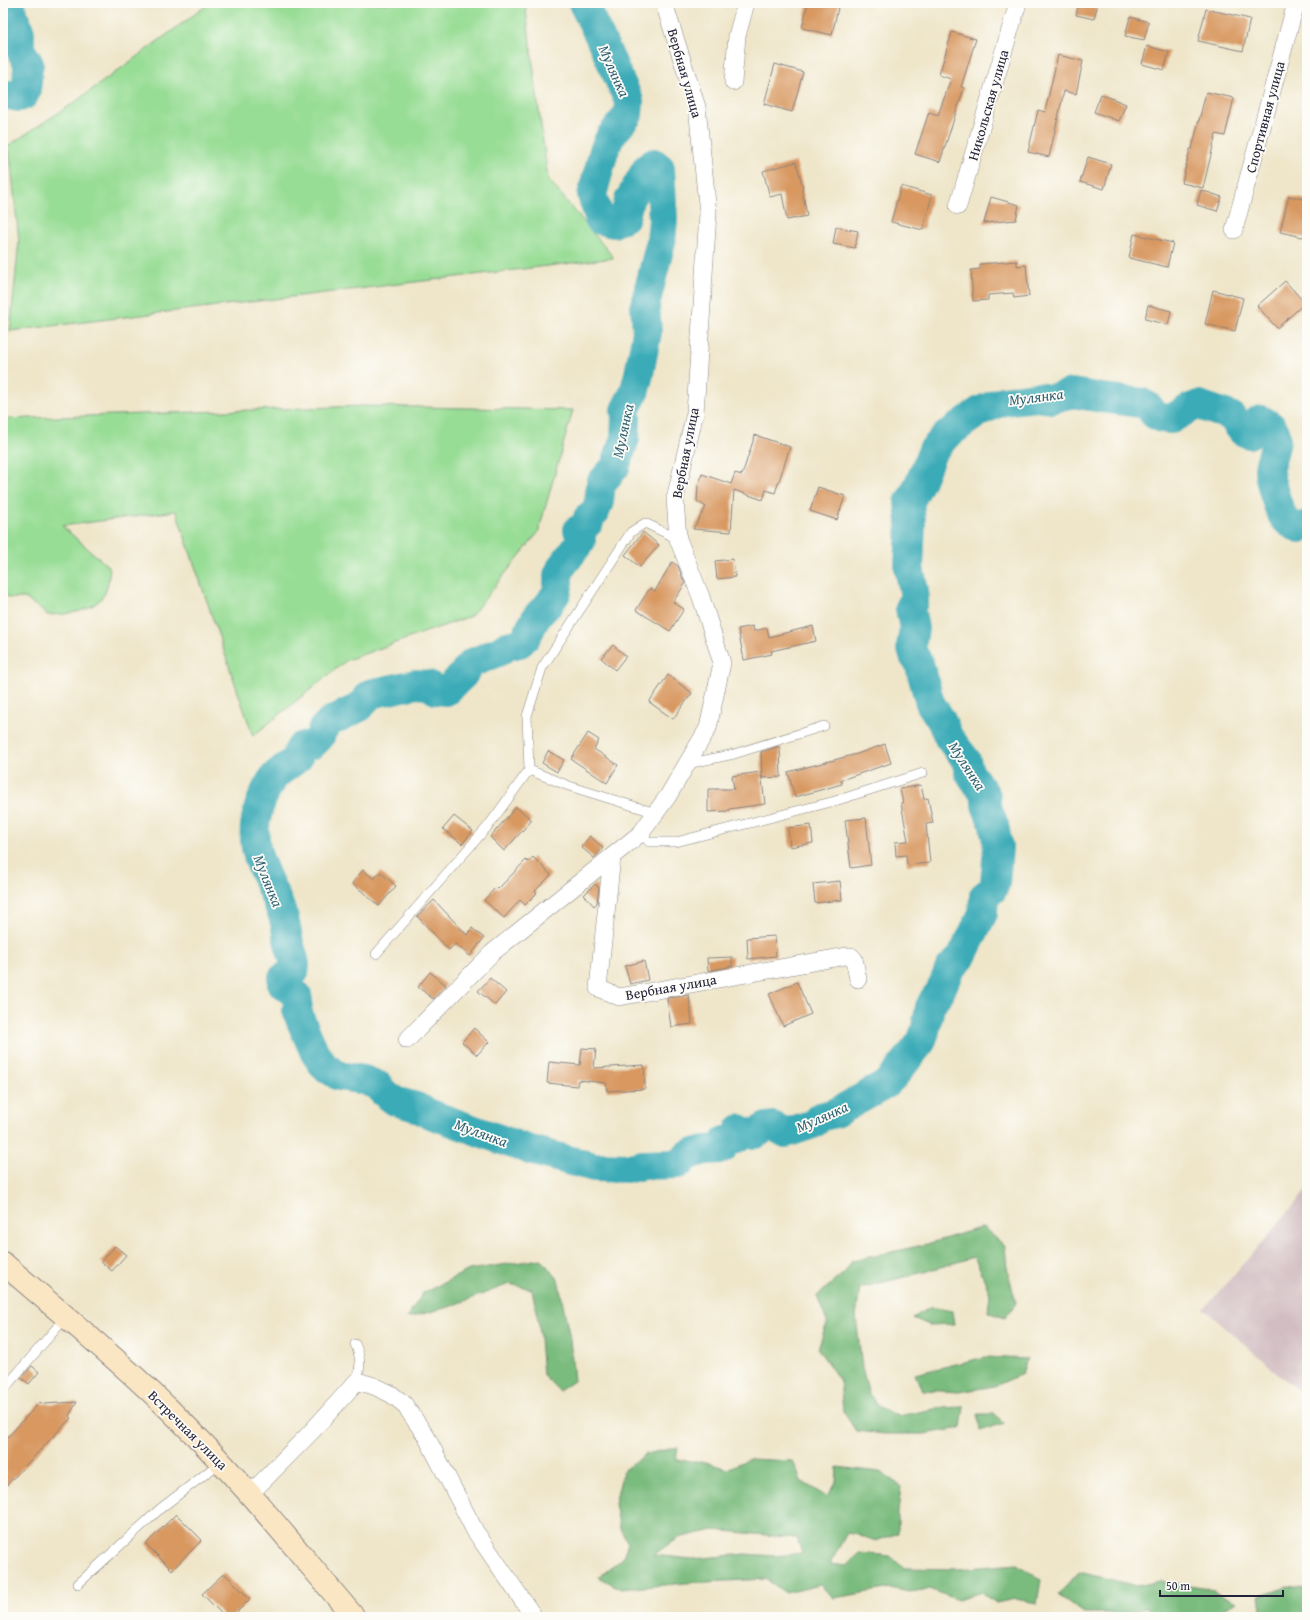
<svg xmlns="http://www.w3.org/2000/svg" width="1310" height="1620" viewBox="0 0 1310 1620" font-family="'Gentium Book Plus',serif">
	<rect width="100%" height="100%" fill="#fdfcf7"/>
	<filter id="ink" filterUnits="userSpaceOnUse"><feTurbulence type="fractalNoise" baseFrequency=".025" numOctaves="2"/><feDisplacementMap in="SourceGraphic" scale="8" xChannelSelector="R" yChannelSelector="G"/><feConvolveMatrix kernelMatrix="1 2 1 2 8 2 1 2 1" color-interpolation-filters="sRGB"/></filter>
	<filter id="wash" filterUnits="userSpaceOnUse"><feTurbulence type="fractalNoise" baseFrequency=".012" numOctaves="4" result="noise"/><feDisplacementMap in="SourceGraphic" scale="16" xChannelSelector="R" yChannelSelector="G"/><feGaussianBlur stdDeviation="0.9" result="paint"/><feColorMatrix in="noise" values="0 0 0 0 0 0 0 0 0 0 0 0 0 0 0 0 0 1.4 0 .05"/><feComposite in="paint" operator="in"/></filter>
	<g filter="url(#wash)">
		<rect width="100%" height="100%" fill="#efe6ca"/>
		<path fill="#d2bec2" d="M1307,1190v209l-103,-90z"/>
		<path fill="#98dd95" stroke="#5d8068" d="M210,3h315l23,176 66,79 -604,73 9,-90 -10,-96 66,-43z
			M363,406l210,4 -35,123 -67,83 -124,44 -94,76 -77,-225 -114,15 48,42c-1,7 -2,18 -5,25 -12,20 -37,21 -57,22l-23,-17h-16l-6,-4v-175z"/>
		<path fill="#7abc7e" stroke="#4e6f5c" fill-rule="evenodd" d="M983,1227l22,19 2,22 9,35 -11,15 -17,-6 2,-18 -10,-25 -6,-12 -50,15 -64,16 -4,28 6,52 7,26 12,14 17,8 41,-8 25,-1 -3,21 -37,6h-39l-29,-3 -13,-20 -3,-30 -22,-32 9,-27 -10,-26 28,-24 7,-11 75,-17z
			M541,1259l17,20 12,60 4,42 -15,10 -16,-16 -4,-49 -7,-37 -23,-5 -60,23 -42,11 16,-25 46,-23z
			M931,1307l21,4 2,13 -25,1 -16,-7z
			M985,1357l42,2 -5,15 -27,12 -36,6 -37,-2 -7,-16z
			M978,1414h16l10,9 -24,8z
			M678,1447l-2,13 30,2 21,7 22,-10 44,2 8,20 26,16 9,-15 1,-15 43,5 21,14 -3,26v21l-22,8 -18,-6 -11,-2 -17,31 16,2 14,-13 30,3 14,12 54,1 59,-5 24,16 -4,23 -22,-4 -19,4 -15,-11 -23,8 -28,-11 -21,3 -18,-4 -57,10 -14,-13 -34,8 -20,-14 -81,4 -64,6 -22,-12 23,-18 6,-16 -8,-14 -5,-25 8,-33 23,-17zM714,1530l83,8 5,15 -27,3 -30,-2 -53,5 -39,-4 25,-17z
			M1079,1572l58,14 23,-5 54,9 21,12 -22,14 -22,-2 -34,3 -9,-10 -25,6h-39l-26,-18z
			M1288,1586l19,3v28h-43l-2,-3 -3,-18z"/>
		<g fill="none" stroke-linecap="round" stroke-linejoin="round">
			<path stroke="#3babb7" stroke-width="30" d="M583,3l23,47 23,51 -1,14 -18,22 -6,14 -12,44 8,25 13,3 12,-6 4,-17 18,-32 7,-5 6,5 3,51 -2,22 -16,64 2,27 -8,42 -5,19 -9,17 1,8 -1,20 -10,29 -14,16 -2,19 -4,10 -7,6 1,4 -5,5 -6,3 3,5v6l-19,25 -4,9v10l-1,7 -8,12 -12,12 -11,21 -6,6 -13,3 -7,5 -28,12 -5,5 -4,7 -17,16 -10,-1 -8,-5 -12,-1 -46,10 -10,13 -29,14 -8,7 -3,9 -7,7 -12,3 -3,5v6c-8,7 -17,11 -24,19 -7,9 -11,19 -15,30 -15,46 12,71 25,112 2,8 3,16 5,24 2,10 8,19 5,29l-11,6 -1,6 15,11 1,6 -1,9 3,9 15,34 9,13 15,10 25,4 15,6 4,6 12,9 21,6 14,7 100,36 64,17 36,1 12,-3 36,-1 10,-9 17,-5 17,-1 3,-8 12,-2 3,-10 9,5h7l10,-7 7,-1 13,7 27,-9 7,-7 15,-4 50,-28 10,-10 26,-33 4,-11 5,-24 4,-8 6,-7 10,-24 11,-10 22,-45 1,-17 8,-6 3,-6 3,-37 -4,-22 -8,-20v-9l-17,-24 -3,-12 -17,-22 -8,-18 -11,-17 -11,-40 -5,-7 -3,-10 3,-17 -4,-21 4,-8v-9l-5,-23 2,-46 -2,-19 11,-21 13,-32 14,-15 15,-11 18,-13 23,-10 34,-4 14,2 21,-6 30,5 40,5 7,4 5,7 8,4 9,1 19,-11 9,-3 32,11 11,15 7,3 5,-4 2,-8 5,-2c7,3 15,8 15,17 0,10 -5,21 -7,31 -1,9 10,43 15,50 4,5 10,8 16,10l7,-3
				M3,94l16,3 5,-2c5,-10 2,-21 5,-31l-9,-15v-16l-11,-30"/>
		</g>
		<g id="blocks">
			<path fill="#d89861" d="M808,3h31l-7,32 -30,-7z
				M1079,3h19l-4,16 -18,-4z
				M1206,9l44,10 -7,32 -45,-10z
				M1130,17l19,5 -5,18 -19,-4z
				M952,32l24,7 -15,48 3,1 -24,74 -25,-8 14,-42 9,3 13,-36 -12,-4z
				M1147,46l22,6 -5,18 -22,-6z
				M1058,55l25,6 -7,33 -12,-3 -15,66 -21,-5 10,-42 7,2z
				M775,64l28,8 -11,40 -28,-8z
				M1206,92l28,6 -9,38 -9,-2 -13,54 -21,-5 8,-34h2z
				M1101,94l25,10 -7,17 -25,-9z
				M1088,157l23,7 -7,25 -24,-7z
				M796,162l7,26h-1l5,28 -20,4 -5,-26 -12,3 -7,-26z
				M901,186l31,9 -9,35 -32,-8z
				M1201,190l21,7 -5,14 -20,-6z
				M1289,196l18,4v38l-27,-6z
				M991,197l28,8 -3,15 -32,3z
				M836,227l22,4 -3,17 -22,-4z
				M1134,234l39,9 -6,24 -38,-9z
				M1017,261v5l9,-1 3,31 -15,2 -1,-5 -25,2v5l-15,1 -2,-31 9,-1v-5z
				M1285,281l20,22 -28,25 -20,-22z
				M1213,290l30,8 -8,33 -30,-7z
				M1148,305l23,6 -3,14 -23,-6z
				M755,435l35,12 -15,46 -9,-3 -3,10 -29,-10 -3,42 -38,-3 13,-22 -9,-6 1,-15 4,-12 29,10 4,-11 7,2z
				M818,487l27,9 -8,24 -27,-9z
				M643,532l16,13 -19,22 -15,-12z
				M733,559l2,18 -18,2 -2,-18z
				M672,562l6,4 7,18 -12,18 11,7 -14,22 -34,-21 14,-22 5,3z
				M753,626l1,5 13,-3 2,9 44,-11 3,15 -45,10 1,3 -28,6 -6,-31z
				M613,645l13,11 -11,14 -14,-12z
				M668,675l24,18 -19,26 -24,-17z
				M588,733l11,7 -5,9 24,16 -11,18 -36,-24z
				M885,744l6,19 -50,17 1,4 -47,13 -7,-25 69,-18z
				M777,747h3l1,30 -19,1 -1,-26z
				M548,751l16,9 -7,12 -15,-9z
				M761,772l4,32 -36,5v2l-21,1v-23h26l-2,-13z
				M921,785l3,14 4,-1 5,25 -7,1 4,39 -23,2 -1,-10 -10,1 -1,-14 13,-1 -7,-38h2l-3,-14z
				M516,807l16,13 -28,31 -14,-14z
				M454,816l19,15 -11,13 -19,-15z
				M866,818l5,47 -20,3 -6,-48z
				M811,825l2,18 -23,4 -2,-19z
				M590,836l13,12 -9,10 -13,-11z
				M533,857l18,18 -16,16 2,2 -12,12 -5,-5 -16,18 -20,-18 12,-13 2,2 28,-29 2,2z
				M363,870l11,9 6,-7 16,14 -17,20 -27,-23z
				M840,881l2,19 -27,3 -2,-19z
				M595,884l4,4 -2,15 -3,3 -10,-11z
				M434,900l33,35 5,-7 12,10 -14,18 -15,-12 -6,6 -32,-34z
				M775,936l1,20 -28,3 -1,-21z
				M732,957v9l-24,5 -1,-13z
				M644,961l4,19 -18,4 -5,-18z
				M430,972l16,13 -13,14 -15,-12z
				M490,978l16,14 -11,13 -17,-14z
				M797,982l14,32 -28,12 -14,-32z
				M689,995l3,29 -21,3 -4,-29z
				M474,1028l15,14 -12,13 -15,-13z
				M582,1048l14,1 -2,19 50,-3 1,24 -38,2 -1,-8 -28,-3 -1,6 -30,-3 2,-21 31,3z
				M115,1246l11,9 -14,16 -11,-9z
				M32,1366l7,6 -10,12 -8,-6z
				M40,1402l3,2 34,-2 -8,14 2,2 -68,71v-47z
				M176,1514l26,26 -30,30 -26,-26z
				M224,1573l26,26 -18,18h-7l-23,-23z"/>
		</g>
	</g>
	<g filter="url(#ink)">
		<use href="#blocks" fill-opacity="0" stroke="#888482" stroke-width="1"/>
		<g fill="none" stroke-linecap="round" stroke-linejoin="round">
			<defs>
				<path id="service" d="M687,764l47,-10 90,-28
					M529,770l40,16 87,27
					M641,833l8,9h27l159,-41 88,-28
					M376,954l113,-129 40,-55 -2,-54 15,-48 89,-136 14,-9 33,16
					M355,1344c6,13 6,23 2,37
					M3,1390l63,-73
					M78,1584l83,-76 60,-46"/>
				<path id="minor" d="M733,82l4,-46 9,-33
					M958,206l60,-203
					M1234,230l62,-227
					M612,857l-14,131 21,9 227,-41h5l3,3 4,20
					M407,1040l85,-87 149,-120 27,-37 40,-68 14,-65 -21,-66 -23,-58 -3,-40 20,-86 13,-200 -11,-106 -33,-104
					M250,1494l63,-64 44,-49 17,5 17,8 13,10 22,32 49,95 59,86"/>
				<path id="secondary" d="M3,1263c61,53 124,103 181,161 61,60 114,128 170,193"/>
			</defs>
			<use href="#service" stroke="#888482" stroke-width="10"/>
			<use href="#minor" stroke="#888482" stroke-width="18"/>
			<use href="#secondary" stroke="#888482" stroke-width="24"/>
			<use href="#service" stroke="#fff" stroke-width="9"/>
			<use href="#minor" stroke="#fff" stroke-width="17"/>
			<use href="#secondary" stroke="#fbe6c4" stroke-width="22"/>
		</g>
	</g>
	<g text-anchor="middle" stroke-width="3.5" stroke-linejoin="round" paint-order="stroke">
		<g font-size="14" fill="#22223b" stroke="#fdfcf7">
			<text transform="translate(685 73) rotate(74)" y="5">Вербная улица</text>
			<text transform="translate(988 105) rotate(-74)" y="5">Никольская улица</text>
			<text transform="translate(1265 117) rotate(-75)" y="5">Спортивная улица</text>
			<text transform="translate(685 453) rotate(-79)" y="5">Вербная улица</text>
			<text transform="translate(671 987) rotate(-10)" y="5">Вербная улица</text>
			<text transform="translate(188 1430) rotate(45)" y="5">Встречная улица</text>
		</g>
		<g font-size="15" font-style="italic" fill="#2d6073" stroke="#fdfcf7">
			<text transform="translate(614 71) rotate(66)" y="5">Мулянка</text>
			<text transform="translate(1036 397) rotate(-7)" y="5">Мулянка</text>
			<text transform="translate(623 431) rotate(-78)" y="5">Мулянка</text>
			<text transform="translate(967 766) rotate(57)" y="5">Мулянка</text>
			<text transform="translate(268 881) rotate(68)" y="5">Мулянка</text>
			<text transform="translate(822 1117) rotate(-24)" y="5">Мулянка</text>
			<text transform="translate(481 1133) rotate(20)" y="5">Мулянка</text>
		</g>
	</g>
	<rect width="1310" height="1620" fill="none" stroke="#fdfcf7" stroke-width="16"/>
	<path d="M1160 1590v6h123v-6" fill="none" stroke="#22223b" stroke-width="2"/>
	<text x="1166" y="1590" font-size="12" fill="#22223b" stroke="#fdfcf7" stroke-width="3" paint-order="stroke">50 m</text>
</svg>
